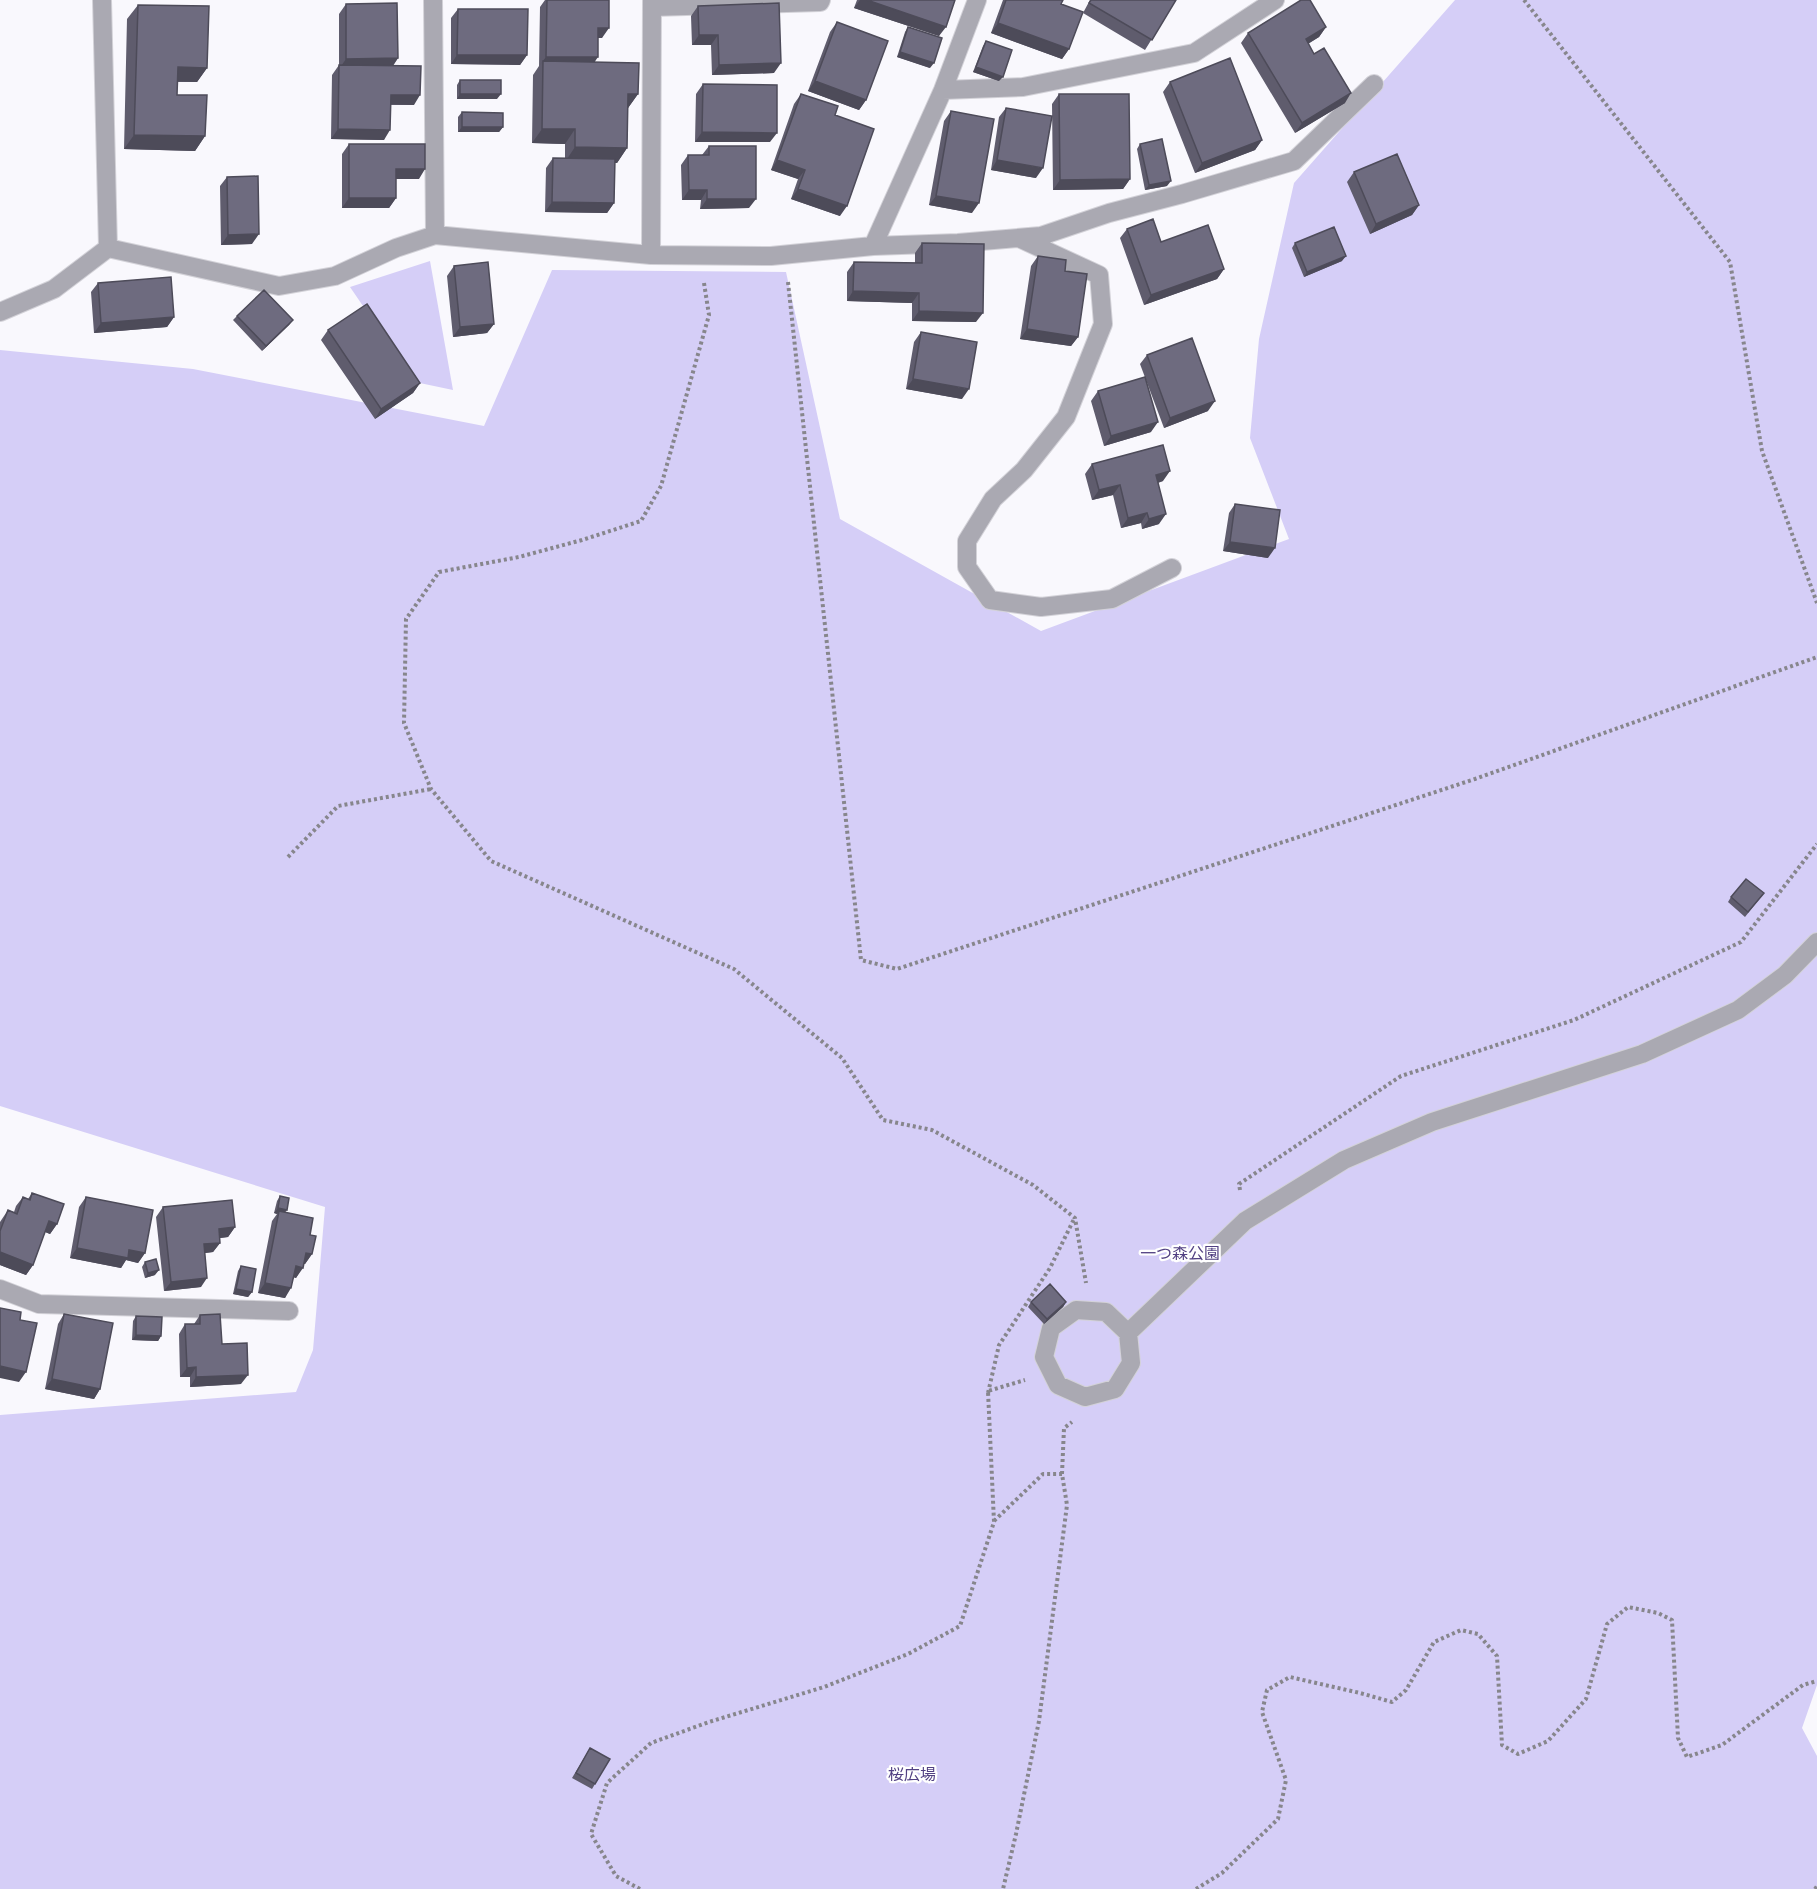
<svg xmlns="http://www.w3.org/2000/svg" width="1817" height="1889" viewBox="0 0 1817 1889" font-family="'Space Grotesk','Noto Sans JP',sans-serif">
	<rect width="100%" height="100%" fill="#f9f8fd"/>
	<path fill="#d5cef7" d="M1455,0h362v1685l-15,43 15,28v133h-1817v-474l296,-23 17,-42 12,-143 -325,-101v-756l193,19 291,57 68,-156 234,2 54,247 201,112 248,-92 -39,-101 9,-99 35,-156z
		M430,261l23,129 -38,-8 -65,-95z"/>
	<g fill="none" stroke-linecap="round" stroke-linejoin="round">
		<defs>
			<path id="street" d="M102,0l6,248
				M433,0l2,235
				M652,7l168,-5 1,-2
				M943,90l80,-3 171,-34 81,-53
				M1021,239l78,36 4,49 -37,93 -42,53 -31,29 -26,42v26l23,33 51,7 71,-8 60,-31
				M873,246l70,-156 34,-90
				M651,255l1,-255
				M0,312l54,-23 54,-41 171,38 56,-10 61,-28 39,-13 216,20 120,1 102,-10 85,-3 83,-7 68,-23 73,-19 112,-33 80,-77
				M0,1289l39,15 250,7
				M1076,1310l30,2 22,21 3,30 -16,26 -30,8 -27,-12 -14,-28 7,-29z
				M1128,1333l117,-112 99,-61 88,-38 210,-68 96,-44 47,-35 32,-33"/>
		</defs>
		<use href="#street" stroke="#d3d2d8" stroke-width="20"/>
		<path stroke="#87868c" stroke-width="4" stroke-dasharray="3 3" stroke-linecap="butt" d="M1524,0l206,262 32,189 55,152
			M788,282l73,678 36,9 578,-190 342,-122
			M704,283l5,32 -48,171 -20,35 -59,19 -63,17 -80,15 -33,47 -2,104 27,66 60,72 243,108 108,89 41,62 49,10 101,55 42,33 11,65
			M288,857l50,-51 93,-17
			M1240,1190l-1,-6 162,-108 173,-56 167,-78 76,-98
			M988,1393l11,-48 51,-77 24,-49
			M1062,1474l2,-46 8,-6
			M994,1521l49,-47h19l5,31 -28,216 -23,113 -13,55
			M640,1889l-24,-13 -25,-42 16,-51 44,-40 58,-21 115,-35 84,-33 52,-28 34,-104 -6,-131 37,-11
			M1196,1889l26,-16 56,-54 8,-39 -24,-68 5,-22 23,-13 70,16 32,9 14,-12 28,-48 27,-12 17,4 19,22 5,89 16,9 30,-13 38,-42 21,-75 21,-17 30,6 14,7 6,118 9,19 35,-12 81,-60 14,-4
			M1815,1889l2,-3"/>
		<use href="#street" stroke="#aaa9b2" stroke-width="18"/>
	</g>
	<path fill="#5f5c6d" d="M545,0h64l-7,38h-4l-3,24 43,32 -10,14 -1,40 -10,15h-2l-1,40 -7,10 -62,-1 1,-44 7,-10h12v-14l-33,-1 1,-68 6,-9 1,-59z
		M857,0h98l-16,36 -85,-28z
		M1003,0h60l-2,4 8,45 -7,10 -71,-26z
		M1090,0h86l-31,50 -62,-37z
		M346,4l52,54 -5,8 21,39h-23l-7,35 -53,-1 1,-64 7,-10v-51z
		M138,5l69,63 -10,14h-20v13l28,41 -10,15 -71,-2 3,-130z
		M698,6l76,67 -62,2 -1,-30h-19l-1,-29z
		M458,9l69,46 -7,10 -69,-1v-46z
		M837,22l29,78 -7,10 -51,-19 22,-59z
		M908,27l22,41 -33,-11 8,-25z
		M1326,27l-7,10 -11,7 37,59 -50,30 -54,-90 7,-10z
		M986,41l13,40 -26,-9 10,-26z
		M460,80l37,19h-40v-14z
		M1170,82l92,58 -7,10 -60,23 -32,-81z
		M703,84l67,58h-75l1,-48z
		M801,94l34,21 5,101 -49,-17 7,-20 -27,-9 23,-66z
		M1059,94l71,85 -7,10 -70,1 -1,-86z
		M1006,108l30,70 -45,-8 8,-53z
		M951,111l21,102 -43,-8 15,-84z
		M462,112l41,15 -4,5h-41v-15z
		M349,144l70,35h-23v19l-7,10h-47v-54z
		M1140,144l27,42 -22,4 -8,-41z
		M709,146l40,62 -49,1 1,-9h-19l-1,-35 7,-10h14z
		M1354,172l65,33 -7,10 -42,19 -23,-52z
		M227,177l25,67 -31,1 -1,-59z
		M1127,229l34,13 63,27 -7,10 -73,26 -24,-67z
		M922,243l54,79 -64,-1v-18l-65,-2v-29l7,-10 61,1v-10z
		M1295,243l47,18 -38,16 -12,-29z
		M1038,256l27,15 13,66 -7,9 -51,-7 11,-73z
		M454,266l40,58 -7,9 -34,4 -6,-61z
		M98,283l76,34 -7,10 -73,6 -3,-41z
		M237,316l56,4 -4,5 -27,26 -29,-31z
		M328,330l92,53 -7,10 -38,26 -54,-79z
		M921,332l41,67 -56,-10 8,-47z
		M1147,355l61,56 -44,17 -24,-64z
		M1098,391l53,41 -47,14 -13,-45z
		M1092,464l71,17 -5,2 1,41 -17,5 -1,-6 -20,5 -8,-33 -21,5 -7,-26z
		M1235,504l33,54 -45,-7 6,-38z
		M1764,893l-19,24 -17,-15 3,-5z
		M32,1193l25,31 -7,10 -5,-2 -12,33 -7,10 -26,-10v-43l8,-12 6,2 2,-6 7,-9 5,2z
		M280,1196l5,16 25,23 2,19 -7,10h-1l-8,14 -2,-1 -9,21 -27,-5 14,-72 5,-7 -3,-1 3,-12z
		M86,1197l59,56 -7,10 -12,-3 -5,8 -51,-10 9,-51z
		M163,1207l72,20 -7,10 -8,1v5l-7,9 -8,1 -4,34 -37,4 -8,-74z
		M145,1262l10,13 -10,3 -3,-11z
		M241,1266l11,26 -4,5 -15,-3 5,-23z
		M1031,1302h35l-3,5 -19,17 -16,-17z
		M64,1314l36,75 -6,10 -49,-10 13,-65z
		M200,1315l22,29 19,40 -51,3v-10h-10l-1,-43 6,-10h9z
		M136,1316l25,20 -3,5 -26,-1 1,-19z
		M590,1748l5,36 -3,5 -20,-11z"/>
	<path fill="#4d4b59" d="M860,0h7l79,27 -7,9 -85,-28z
		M998,23l71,26 -7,10 -71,-26z
		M1326,27l-7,10 -20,12 7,-10z
		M598,28h11l-7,10h-10z
		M699,35h19l-7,10h-19z
		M900,52l34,11 -4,5 -33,-11z
		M457,55h70l-7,10 -69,-1z
		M546,57h52l-7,10 -48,-6 -4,5z
		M398,58l-7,10 -52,1 7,-10z
		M781,63l-7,10 -62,2 7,-10z
		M178,67l29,1 -10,14 -29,-1z
		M976,67l27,10 -4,4 -26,-9z
		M815,81l51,19 -7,10 -51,-19z
		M1351,93l-6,10 -50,30 7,-10z
		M460,94h41l-4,5h-40z
		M628,94h10l-10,14z
		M391,95h29l-6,10 -29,-1z
		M462,127h41l-4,5h-41z
		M338,129l52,1 -6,10 -53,-1z
		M542,129h33l-10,15 -33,-1z
		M702,132l75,1 -7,9h-75z
		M134,135l71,1 -10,15 -71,-2z
		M1262,140l-7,10 -60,23 7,-10z
		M575,147l52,1 -10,15 -52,-1z
		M777,160l28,10 -7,9 -27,-9z
		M997,160l46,8 -7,10 -45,-8z
		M396,169h29l-6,10h-30z
		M1130,179l-7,10 -70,1 7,-10z
		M1171,181l-4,5 -22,4 4,-5z
		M798,189l49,17 -7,10 -49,-17z
		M689,190h18l-6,10h-19z
		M936,196l43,7 -7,10 -43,-8z
		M349,198h47l-7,10h-47z
		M707,199h49l-7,9 -49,1z
		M552,202l62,1 -7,10 -62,-1z
		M1419,205l-7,10 -42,19 6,-10z
		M259,234l-7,10 -31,1 7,-10z
		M1346,256l-4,5 -38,16 3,-5z
		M1224,269l-7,10 -73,26 7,-10z
		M853,291l66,2 -7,10 -65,-2z
		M919,311l64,2 -7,9 -64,-1z
		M174,317l-7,10 -73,6 7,-10z
		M293,320l-4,5 -27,26 4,-5z
		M494,324l-7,9 -34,4 7,-10z
		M1027,329l51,8 -7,9 -51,-7z
		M913,379l56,10 -7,10 -56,-10z
		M420,383l-7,10 -38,26 6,-10z
		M1215,401l-7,10 -44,17 6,-10z
		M1158,422l-7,10 -47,14 7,-10z
		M1170,471l-7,10 -14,4 7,-10z
		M1120,485l-7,10 -21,5 7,-10z
		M1147,513l-6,10 -20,5 7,-10z
		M1166,514l-7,10 -17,5 7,-10z
		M1230,542l45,6 -7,10 -45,-7z
		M278,1208l9,2 -4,5 -4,-4 -2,3 -3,-1z
		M49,1221l8,3 -7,10 -7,-3z
		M235,1227l-7,10 -16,2 7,-10z
		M220,1243l-7,9 -16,2 7,-10z
		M77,1248l52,2 16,3 -7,10 -12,-3 -5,8 -51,-10z
		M0,1252l33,13 -7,10 -26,-10z
		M306,1253l6,1 -7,10 -6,-1z
		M296,1266l7,2 -7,10 -7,-2z
		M159,1270l-4,5 -10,3 3,-5z
		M207,1278l-6,9 -37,4 7,-9z
		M265,1283l26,5 -6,10 -27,-5z
		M236,1289l16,3 -4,5 -15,-3z
		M1066,1302l-3,5 -19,17 3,-5z
		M136,1335l25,1 -3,5 -26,-1z
		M0,1366l26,6 -7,10 -19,-4z
		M196,1367l-6,10h-10l7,-9z
		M248,1375l-7,9 -51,3 6,-10z
		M52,1379l48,10 -6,10 -49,-10z"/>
	<path fill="#6e6b7f" stroke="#4d4b59" stroke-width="1.5" d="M547,0h62v28h-11v29h-52z
		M867,0h88l-9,27z
		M1006,0h57l-2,4 22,8 -14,37 -71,-26z
		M1091,0h85l-24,40 -63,-37z
		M1301,0h9l16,27 -20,12 8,15 10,-6 27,45 -49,30 -54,-90z
		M397,3l1,55 -52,1v-55z
		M779,3l2,60 -62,2 -1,-30h-19l-1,-29z
		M138,5l71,1 -2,62 -29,-1 -1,28h30l-2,41 -71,-1z
		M458,9h70l-1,46h-70z
		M837,22l51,19 -22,59 -51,-19z
		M908,27l34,11 -8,25 -34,-11z
		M986,41l26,9 -9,27 -27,-10z
		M1230,58l32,82 -60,23 -32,-81z
		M543,61l96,2 -1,31h-10l-1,54 -52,-1v-18h-33z
		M339,65l82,1 -1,29h-29l-1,35 -52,-1z
		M460,80h41v14h-41z
		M703,84l74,1v48l-75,-1z
		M801,94l37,12 -3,9 39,14 -27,77 -49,-17 7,-19 -28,-10z
		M1059,94h70l1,85 -70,1z
		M1006,108l46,8 -9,52 -46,-8z
		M951,111l43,8 -15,84 -43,-7z
		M462,112l41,1v14h-41z
		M1162,139l9,42 -22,4 -9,-41z
		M349,144h76v25h-29v29h-47z
		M709,146h47v53h-49v-9h-18l-1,-35h21z
		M1397,154l22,51 -43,19 -22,-52z
		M553,158l62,1 -1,44 -62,-1z
		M258,176l1,58 -31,1 -1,-58z
		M1153,219l8,23 47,-17 16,44 -73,26 -24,-66z
		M1334,227l12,29 -39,16 -12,-29z
		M922,243l62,1 -1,69 -64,-2v-18l-66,-2 1,-29 68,1z
		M1038,256l28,4 -1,11 22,3 -9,63 -51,-8z
		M488,262l6,62 -34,3 -6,-61z
		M171,277l3,40 -73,6 -3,-40z
		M264,290l29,30 -27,26 -29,-30z
		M367,304l53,79 -39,26 -53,-79z
		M921,332l56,10 -8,47 -56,-10z
		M1192,338l23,63 -45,17 -23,-63z
		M1145,377l13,45 -47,14 -13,-45z
		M1163,445l7,26 -14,4 10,39 -17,5 -2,-6 -19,5 -8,-33 -21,5 -7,-26z
		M1235,504l45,6 -5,38 -45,-6z
		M1746,879l18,14 -16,19 -17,-15z
		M32,1193l32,11 -7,20 -8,-3 -16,44 -33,-13v-21l8,-21 9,4 6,-17 7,3z
		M280,1196l9,2 -2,12 -9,-2z
		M86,1197l67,13 -8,43 -16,-3 -1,8 -51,-10z
		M232,1200l3,27 -16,2 1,14 -16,1 3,34 -36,4 -8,-75z
		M279,1211l34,7 -3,17 6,1 -4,18 -6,-1 -3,15 -7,-2 -5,22 -26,-5z
		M156,1259l3,11 -11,3 -3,-11z
		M241,1266l15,3 -4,23 -16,-3z
		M1050,1284l16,18 -19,17 -16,-17z
		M0,1308l21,4 -1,8 17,3 -11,49 -26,-6z
		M64,1314l49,9 -13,66 -48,-10z
		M220,1314l2,30 25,-1 1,32 -52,2v-10l-9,1 -2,-44h15v-9z
		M136,1316l26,1 -1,19 -25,-1z
		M590,1748l20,11 -15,25 -19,-11z"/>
	<g text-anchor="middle" stroke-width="4.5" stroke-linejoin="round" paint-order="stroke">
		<g font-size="16" fill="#524183" stroke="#fff">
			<text x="1180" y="1259">一つ森公園</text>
			<text x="912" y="1780">桜広場</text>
		</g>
	</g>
</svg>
